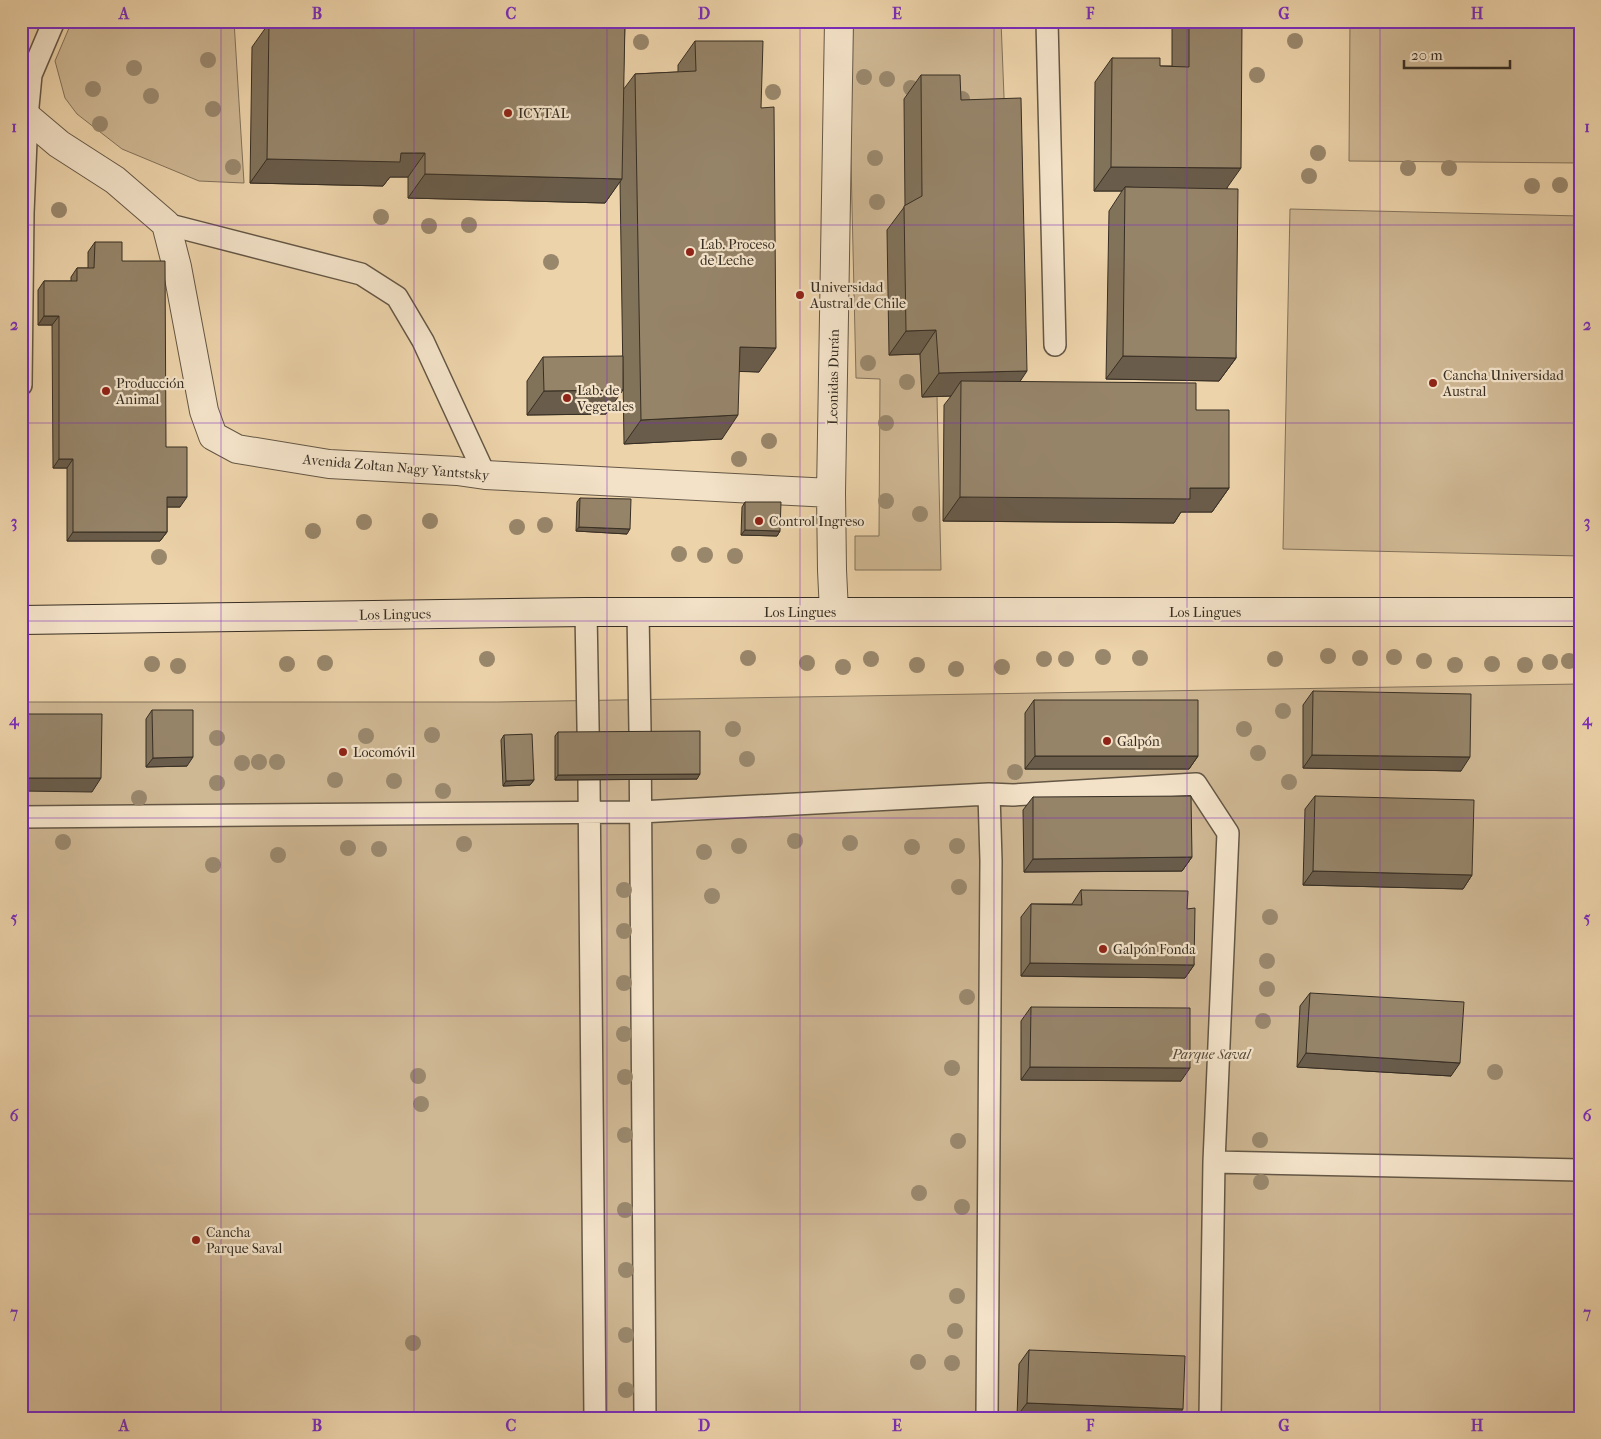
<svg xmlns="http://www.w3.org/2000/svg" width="1601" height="1439" viewBox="0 0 1601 1439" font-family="'IM FELL French Canon',serif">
	<rect width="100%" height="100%" fill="#edd3aa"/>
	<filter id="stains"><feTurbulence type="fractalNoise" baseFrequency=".004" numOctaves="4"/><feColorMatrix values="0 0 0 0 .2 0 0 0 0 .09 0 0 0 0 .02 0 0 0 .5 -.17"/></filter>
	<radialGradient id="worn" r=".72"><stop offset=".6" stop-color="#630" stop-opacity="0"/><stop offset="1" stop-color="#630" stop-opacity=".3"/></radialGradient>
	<path fill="#ceb793" stroke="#82725b" d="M72,21h162l10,162 -45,-2 -77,-32 -45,-35 -12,-16 -10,-37z
		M867,21h134l4,101 -85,232 2,42h15l4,174h-86v-34h24l1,-157 -24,-1 -8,-346z
		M1350,21h230v142l-231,-2z
		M1290,209l290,7v340l-297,-7z
		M1580,684v734h-1559v-716h477z"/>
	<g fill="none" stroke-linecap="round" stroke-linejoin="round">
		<defs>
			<path id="lane" d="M1047,21l8,324
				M166,224l195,50 36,23 26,44 62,134
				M21,385l2,-172 4,-96 4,-42 23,-54
				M586,612l3,169 6,637
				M638,612l2,119 5,687
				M989,794l24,1 183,-11 32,49 -14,329 -4,256
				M21,817l619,-5 349,-18 2,67 -4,557
				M1214,1162l366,8"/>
			<path id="street" d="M21,114l6,3 32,27 56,36 51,44 11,43 27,144 9,25 24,13 92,15 128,7 28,4 346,18
				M834,612l-2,-42 -1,-77 8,-472"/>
			<path id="secondary" d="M21,620l565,-8h994"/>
		</defs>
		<use href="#lane" stroke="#645745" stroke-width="24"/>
		<use href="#street" stroke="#645745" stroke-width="30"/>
		<use href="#secondary" stroke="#372e23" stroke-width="30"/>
		<use href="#lane" stroke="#f3e2c8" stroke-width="21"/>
		<use href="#street" stroke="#f3e2c8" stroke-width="28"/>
		<use href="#secondary" stroke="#f3e2c8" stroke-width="28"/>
	</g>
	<g fill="#99876c">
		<circle cx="1295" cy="41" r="8"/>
		<circle cx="641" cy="42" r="8"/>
		<circle cx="208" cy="60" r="8"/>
		<circle cx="134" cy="68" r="8"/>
		<circle cx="1257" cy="75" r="8"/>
		<circle cx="864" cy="77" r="8"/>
		<circle cx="887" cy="79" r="8"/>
		<circle cx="911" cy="88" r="8"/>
		<circle cx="93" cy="89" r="8"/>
		<circle cx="773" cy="92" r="8"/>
		<circle cx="151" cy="96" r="8"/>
		<circle cx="962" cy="99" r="8"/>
		<circle cx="213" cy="109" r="8"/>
		<circle cx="100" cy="124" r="8"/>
		<circle cx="1318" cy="153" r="8"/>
		<circle cx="875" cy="158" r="8"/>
		<circle cx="233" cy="167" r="8"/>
		<circle cx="1408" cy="168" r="8"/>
		<circle cx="1449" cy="168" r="8"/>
		<circle cx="1309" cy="176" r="8"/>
		<circle cx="1560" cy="185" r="8"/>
		<circle cx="1532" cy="186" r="8"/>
		<circle cx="877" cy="202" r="8"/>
		<circle cx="59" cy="210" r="8"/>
		<circle cx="381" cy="217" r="8"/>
		<circle cx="469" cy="225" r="8"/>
		<circle cx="429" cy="226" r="8"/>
		<circle cx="551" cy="262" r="8"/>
		<circle cx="868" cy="363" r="8"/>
		<circle cx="907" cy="382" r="8"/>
		<circle cx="886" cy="423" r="8"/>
		<circle cx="769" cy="441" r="8"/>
		<circle cx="739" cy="459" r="8"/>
		<circle cx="886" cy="501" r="8"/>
		<circle cx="920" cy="514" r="8"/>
		<circle cx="430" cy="521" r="8"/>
		<circle cx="364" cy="522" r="8"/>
		<circle cx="545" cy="525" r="8"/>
		<circle cx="517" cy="527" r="8"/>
		<circle cx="313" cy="531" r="8"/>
		<circle cx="679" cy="554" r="8"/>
		<circle cx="705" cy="555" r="8"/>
		<circle cx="735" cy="556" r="8"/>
		<circle cx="159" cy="557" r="8"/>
		<circle cx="1328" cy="656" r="8"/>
		<circle cx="1103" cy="657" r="8"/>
		<circle cx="1394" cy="657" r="8"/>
		<circle cx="748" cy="658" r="8"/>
		<circle cx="1140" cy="658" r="8"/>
		<circle cx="1360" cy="658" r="8"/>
		<circle cx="487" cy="659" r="8"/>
		<circle cx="871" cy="659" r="8"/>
		<circle cx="1044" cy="659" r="8"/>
		<circle cx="1066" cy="659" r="8"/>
		<circle cx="1275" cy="659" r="8"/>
		<circle cx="1424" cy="661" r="8"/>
		<circle cx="1569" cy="661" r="8"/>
		<circle cx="1550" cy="662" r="8"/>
		<circle cx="325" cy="663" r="8"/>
		<circle cx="807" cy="663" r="8"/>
		<circle cx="152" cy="664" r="8"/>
		<circle cx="287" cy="664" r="8"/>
		<circle cx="1492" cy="664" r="8"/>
		<circle cx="917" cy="665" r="8"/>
		<circle cx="1455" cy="665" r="8"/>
		<circle cx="1525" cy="665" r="8"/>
		<circle cx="178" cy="666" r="8"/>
		<circle cx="843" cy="667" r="8"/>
		<circle cx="1002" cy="667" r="8"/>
		<circle cx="956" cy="669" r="8"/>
		<circle cx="1283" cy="711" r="8"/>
		<circle cx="733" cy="729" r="8"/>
		<circle cx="1244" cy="729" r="8"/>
		<circle cx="432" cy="735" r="8"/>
		<circle cx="366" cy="736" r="8"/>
		<circle cx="217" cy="738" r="8"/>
		<circle cx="1258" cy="753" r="8"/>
		<circle cx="747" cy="759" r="8"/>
		<circle cx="259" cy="762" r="8"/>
		<circle cx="277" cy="762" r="8"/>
		<circle cx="242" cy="763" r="8"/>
		<circle cx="1015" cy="772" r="8"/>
		<circle cx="335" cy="780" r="8"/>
		<circle cx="394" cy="781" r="8"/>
		<circle cx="1289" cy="782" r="8"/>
		<circle cx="217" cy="783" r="8"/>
		<circle cx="443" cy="791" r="8"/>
		<circle cx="139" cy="798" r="8"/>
		<circle cx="795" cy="841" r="8"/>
		<circle cx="63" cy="842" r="8"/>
		<circle cx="850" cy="843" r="8"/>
		<circle cx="464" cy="844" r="8"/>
		<circle cx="739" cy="846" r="8"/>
		<circle cx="957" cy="846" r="8"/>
		<circle cx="912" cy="847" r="8"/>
		<circle cx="348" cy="848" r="8"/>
		<circle cx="379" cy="849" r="8"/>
		<circle cx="704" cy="852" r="8"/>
		<circle cx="278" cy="855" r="8"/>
		<circle cx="213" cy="865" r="8"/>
		<circle cx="959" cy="887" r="8"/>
		<circle cx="624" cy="890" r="8"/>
		<circle cx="712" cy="896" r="8"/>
		<circle cx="1270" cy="917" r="8"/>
		<circle cx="624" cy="931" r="8"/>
		<circle cx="1267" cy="961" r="8"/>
		<circle cx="624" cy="983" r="8"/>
		<circle cx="1267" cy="989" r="8"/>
		<circle cx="967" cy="997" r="8"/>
		<circle cx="1263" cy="1021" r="8"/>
		<circle cx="624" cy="1034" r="8"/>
		<circle cx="952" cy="1068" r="8"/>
		<circle cx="1495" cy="1072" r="8"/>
		<circle cx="418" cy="1076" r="8"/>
		<circle cx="625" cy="1077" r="8"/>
		<circle cx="421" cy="1104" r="8"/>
		<circle cx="625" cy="1135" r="8"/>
		<circle cx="1260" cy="1140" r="8"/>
		<circle cx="958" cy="1141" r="8"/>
		<circle cx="1261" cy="1182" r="8"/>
		<circle cx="919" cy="1193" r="8"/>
		<circle cx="962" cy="1207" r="8"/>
		<circle cx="625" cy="1210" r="8"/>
		<circle cx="626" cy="1270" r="8"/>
		<circle cx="957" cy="1296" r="8"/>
		<circle cx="955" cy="1331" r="8"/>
		<circle cx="626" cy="1335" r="8"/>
		<circle cx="413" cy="1343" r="8"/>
		<circle cx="918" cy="1362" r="8"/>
		<circle cx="952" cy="1363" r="8"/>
		<circle cx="626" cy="1390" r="8"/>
	</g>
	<path fill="#81725a" stroke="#372e23" d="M417,21h208l-2,69 12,-16 43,-2v-7l17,-24 66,67 -2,264 -20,-1 -17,68 -98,5 -4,-263 -15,22 -197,-5v-21h-18l-7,9 -133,-3 2,-136 17,-24 145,2z
		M1172,21h70l-15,168 9,169 -17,23 -113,-2 3,-168 13,-20h-28l1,-109 17,-24 48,8h12z
		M921,75l40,25 59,282 176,28 33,78 -17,24h-31l-7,11 -231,-2 1,-116 7,-9 -29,1 -2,-43 -31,1 -2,-125 18,-24 -1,-107z
		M95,242l27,19 58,246h-13v25l-7,9h-93v-73h-14l-1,-143h-14v-35l6,-9h27v-4l6,-9h11v-16z
		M543,357l63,57 -79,1v-34z
		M580,498l47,36 -51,-3 1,-29z
		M745,502l35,29 -3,5 -36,-1 1,-28z
		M1313,691l148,80 -158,-3v-63z
		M1034,700l164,56 -9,13h-164v-56z
		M152,710l35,56 -41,1v-48z
		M558,732l139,47 -142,1v-44z
		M504,735l30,45 -4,5 -27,1 -2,-46z
		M1315,796l157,79 -9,14 -160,-4 2,-76z
		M1033,797l159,60 -10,14 -158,1 -1,-62z
		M1081,890l106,19 7,56 -9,13 -164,-2v-59l10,-13h41z
		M1310,993l141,83 -154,-9 3,-61z
		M1031,1007l150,74 -160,-1v-59z
		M1029,1350l148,68h-121l-39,-2 2,-52z"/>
	<path fill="#695c4a" stroke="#372e23" d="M401,153h24l-17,24h-18l-7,9 -133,-3 17,-24z
		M1111,167l130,1 -17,24 -99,-5 -3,4h-28z
		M425,174l197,5 -17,24 -197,-5z
		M44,316h15l-7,9h-14z
		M936,330l-16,24 -31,1 17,-24z
		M740,347l36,1 -17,24 -36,-1z
		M1123,356l113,2 -17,23 -113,-2z
		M1027,371l-16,24 -50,-14 -10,15 -29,1 17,-24z
		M623,390l-17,24 -79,1 17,-24z
		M738,415l-16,24 -98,5 17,-24z
		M59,459h14l-6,9h-14z
		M1190,488h39l-17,24h-31l-7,11 -231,-2 17,-24z
		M167,497h20l-7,10h-20z
		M579,527l51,2 -3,5 -51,-3z
		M745,530l35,1 -3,5 -36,-1z
		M73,532h94l-7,9h-93z
		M1312,755l158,2 -9,14 -158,-3z
		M1035,756h163l-9,13h-164z
		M193,757l-6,9 -41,1 7,-9z
		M700,774l-3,5 -142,1 3,-5z
		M21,778h80l-9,14 -71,-1z
		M534,780l-4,5 -27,1 3,-5z
		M1192,857l-10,14 -158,1 9,-13z
		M1313,871l159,4 -9,14 -160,-4z
		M1030,963l164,2 -9,13 -164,-2z
		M1306,1053l154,10 -9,13 -154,-9z
		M1030,1067l160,1 -9,13 -160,-1z
		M1027,1403l156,6 -6,9h-121l-39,-2z"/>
	<path fill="#968469" stroke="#372e23" d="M427,21h198l-3,158 -197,-5v-21h-24l-1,9 -133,-3 2,-136 158,3z
		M1189,21h53l-1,147 -130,-1 1,-109h48v8l29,1z
		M695,41h68l-2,67 13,-1 2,241 -36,-1 -2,68 -97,5 -6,-346 61,-3z
		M921,75h39l1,25 60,-2 6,273 -88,2 -3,-43 -30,1 -2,-125 18,-10z
		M1125,187l113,2 -2,169 -113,-2z
		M95,242h27v19h43l1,186h21v50h-20v35h-94v-73h-14v-143h-15v-35h33v-13h17z
		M623,356v34l-79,1 -1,-34z
		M961,381l235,2v27h33v78h-39v11l-230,-2z
		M580,498l51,1 -1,30 -51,-2z
		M745,502h36l-1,29 -35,-1z
		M1313,691l158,3 -1,63 -158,-2z
		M1034,700h164v56h-163z
		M152,710h41v47l-40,1z
		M21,714h81l-1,64h-80z
		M700,731v43l-142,1v-43z
		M532,734l2,46 -28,1 -2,-46z
		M1191,796l1,61 -159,2v-62z
		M1315,796l159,4 -2,75 -159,-4z
		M1081,890l107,1 -1,18 8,-1 -1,57 -164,-2 1,-59 51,1z
		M1310,993l154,9 -4,61 -154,-10z
		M1031,1007l159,1v60l-160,-1z
		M1029,1350l156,6 -2,53 -156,-6z"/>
	<path fill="none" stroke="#7b2cbf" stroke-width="1" stroke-opacity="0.55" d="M221,21v1397M414,21v1397M607,21v1397M800,21v1397M994,21v1397M1187,21v1397M1380,21v1397M21,225h1559M21,423h1559M21,621h1559M21,818h1559M21,1016h1559M21,1214h1559"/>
	<g fill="#8f2418" stroke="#f3e2c8" stroke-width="2">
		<circle cx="508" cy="113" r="5"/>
		<circle cx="690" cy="252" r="5"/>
		<circle cx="800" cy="295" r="5"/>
		<circle cx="1433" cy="383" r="5"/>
		<circle cx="106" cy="391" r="5"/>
		<circle cx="567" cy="398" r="5"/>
		<circle cx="759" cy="521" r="5"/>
		<circle cx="1107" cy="741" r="5"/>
		<circle cx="343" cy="752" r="5"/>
		<circle cx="1103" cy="949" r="5"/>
		<circle cx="196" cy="1240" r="5"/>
	</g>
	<g text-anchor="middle" stroke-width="4.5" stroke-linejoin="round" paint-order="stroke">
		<g font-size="14" fill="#372e23" stroke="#f3e2c8" text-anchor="start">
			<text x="518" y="118">ICYTAL</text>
			<text x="700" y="249">Lab. Proceso<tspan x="700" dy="16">de Leche</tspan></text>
			<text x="810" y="292">Universidad<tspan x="810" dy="16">Austral de Chile</tspan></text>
			<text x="1443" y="380">Cancha Universidad<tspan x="1443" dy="16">Austral</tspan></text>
			<text x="116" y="388">Producción<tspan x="116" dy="16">Animal</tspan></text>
			<text x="577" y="395">Lab. de<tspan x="577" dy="16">Vegetales</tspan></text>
			<text x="769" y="526">Control Ingreso</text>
			<text x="1117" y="746">Galpón</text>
			<text x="353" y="757">Locomóvil</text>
			<text x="1113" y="954">Galpón Fonda</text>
			<text x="206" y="1237">Cancha<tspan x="206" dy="16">Parque Saval</tspan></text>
		</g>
		<g font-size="14" fill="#372e23" stroke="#f3e2c8">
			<text transform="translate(833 377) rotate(-89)" y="5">Leonidas Durán</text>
			<text transform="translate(396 467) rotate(5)" y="5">Avenida Zoltan Nagy Yantstsky</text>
			<text x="800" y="617">Los Lingues</text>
			<text x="1205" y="617">Los Lingues</text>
			<text transform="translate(395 614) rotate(-1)" y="5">Los Lingues</text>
		</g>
		<g font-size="14" font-style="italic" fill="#554939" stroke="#f3e2c8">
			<text x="1211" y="1059">Parque Saval</text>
		</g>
	</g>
	<rect width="1601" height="1439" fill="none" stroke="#edd3aa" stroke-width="55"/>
	<path d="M1404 60v8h106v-8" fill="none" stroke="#372e23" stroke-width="2.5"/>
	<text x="1411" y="60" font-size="15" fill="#372e23" stroke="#f3e2c8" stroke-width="4" paint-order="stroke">20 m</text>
	<rect x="28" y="28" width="1546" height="1384" fill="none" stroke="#7b2cbf" stroke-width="2"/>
	<g font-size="16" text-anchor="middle" font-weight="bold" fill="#7b2cbf">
		<text x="124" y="19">A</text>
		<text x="317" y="19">B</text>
		<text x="511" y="19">C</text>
		<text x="704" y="19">D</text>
		<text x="897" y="19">E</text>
		<text x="1090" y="19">F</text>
		<text x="1284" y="19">G</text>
		<text x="1477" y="19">H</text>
		<text x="14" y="132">1</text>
		<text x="1587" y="132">1</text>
		<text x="14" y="330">2</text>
		<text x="1587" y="330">2</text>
		<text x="14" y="527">3</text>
		<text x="1587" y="527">3</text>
		<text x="14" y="725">4</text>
		<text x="1587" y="725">4</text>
		<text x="14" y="923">5</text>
		<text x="1587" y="923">5</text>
		<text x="14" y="1121">6</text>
		<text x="1587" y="1121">6</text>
		<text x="14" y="1318">7</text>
		<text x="1587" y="1318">7</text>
		<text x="124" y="1431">A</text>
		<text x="317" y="1431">B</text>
		<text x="511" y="1431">C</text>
		<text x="704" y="1431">D</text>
		<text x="897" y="1431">E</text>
		<text x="1090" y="1431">F</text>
		<text x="1284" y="1431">G</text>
		<text x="1477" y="1431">H</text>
	</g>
	<rect width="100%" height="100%" filter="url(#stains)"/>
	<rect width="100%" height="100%" fill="url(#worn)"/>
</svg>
